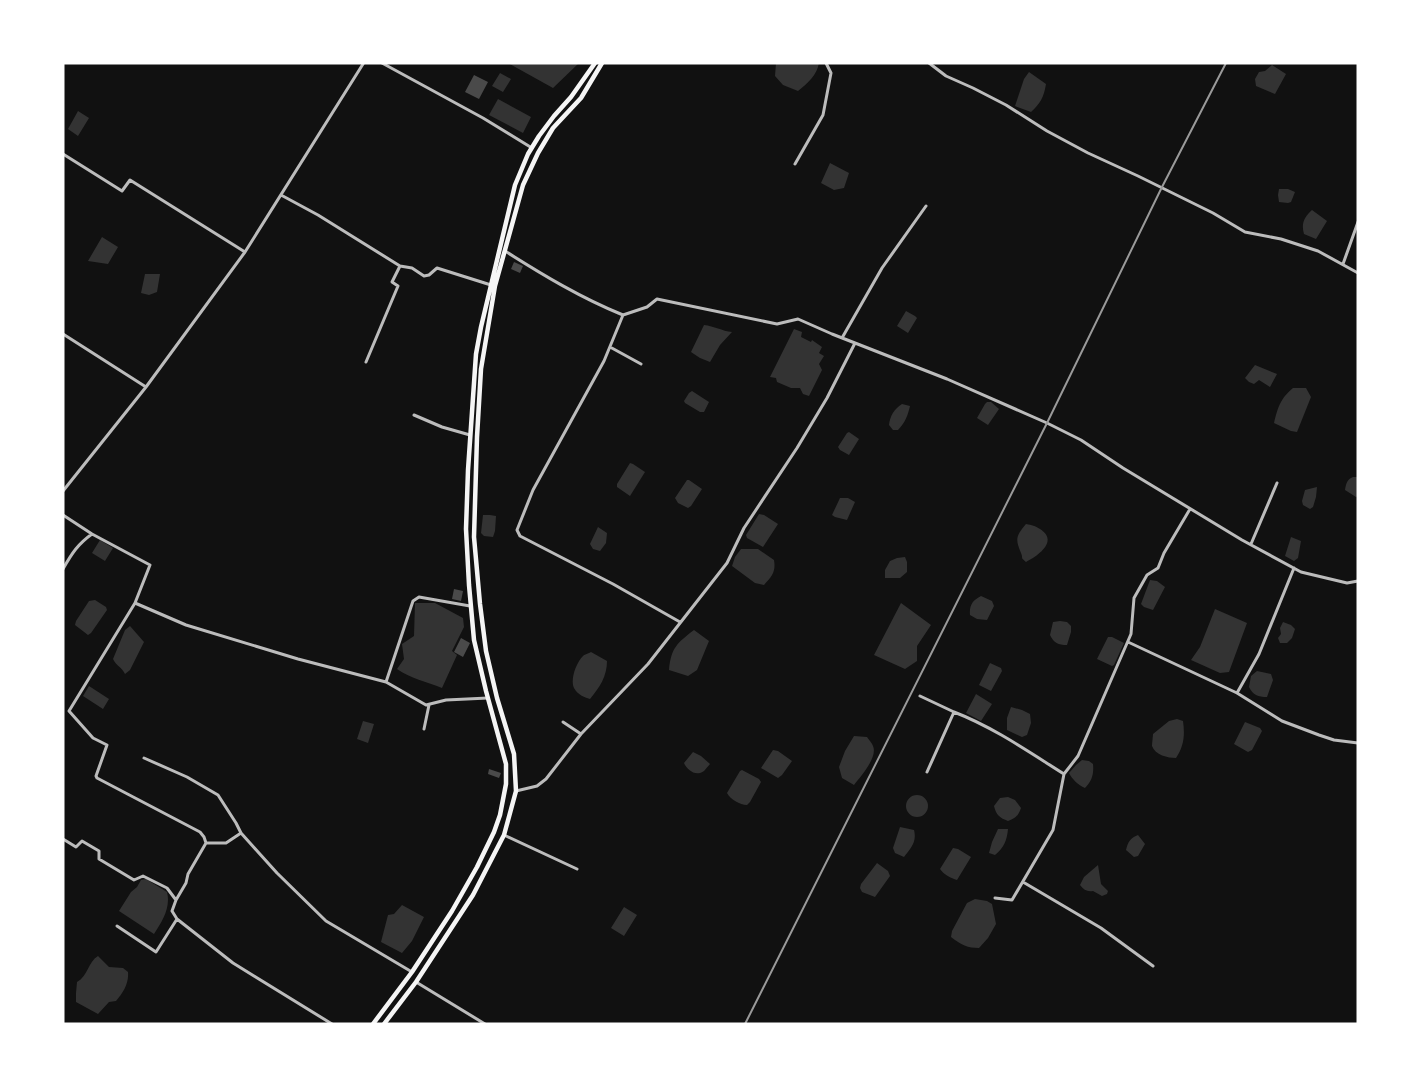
<svg xmlns="http://www.w3.org/2000/svg" width="1421" height="1087" viewBox="0 0 1421 1087" font-family="Merriweather,serif">
	<rect width="100%" height="100%" fill="#111"/>
	<path fill="#333" d="M508,63h71l-26,25z
		M776,63h43c-2,12 -11,20 -21,28l-15,-6 -8,-9z
		M1272,65l14,9 -11,20 -19,-8 -1,-7 4,-7 6,-1z
		M1029,72l17,12c-2,13 -6,20 -15,28l-16,-6 9,-27z
		M500,73l11,6 -8,13 -11,-6z
		M498,99l33,18 -8,16 -34,-18z
		M78,111l11,7 -11,18 -10,-7z
		M830,163l19,10 -5,15 -10,2 -13,-7z
		M1279,189h9l7,3 -4,10 -3,1 -9,-1 -1,-7z
		M1312,210l15,11 -11,18 -12,-5c-3,-10 0,-17 8,-24z
		M102,237l16,10 -10,17 -20,-3z
		M145,274h15l-3,18 -8,3 -8,-2z
		M906,311l9,5 2,2 -9,15 -11,-7z
		M704,325c10,1 18,6 28,7l-12,13 -10,17 -10,-4 -9,-6z
		M794,329l8,3 -1,5 10,5 1,-2 10,7 -3,6 5,3 -5,8 3,6 -13,26 -6,-2 -3,-6h-9l-14,-6 -1,-4 -6,-1z
		M1255,365l22,9 -7,13 -11,-7 -5,4 -5,-2 -4,-4z
		M1293,388h13l5,9 -14,35 -6,-1 -17,-8c4,-16 6,-24 19,-35z
		M692,391l17,11 -5,10h-4l-15,-9 -1,-2 5,-8z
		M987,402h4l8,7 -11,16 -11,-7 8,-14z
		M902,404l8,2c-2,9 -5,17 -12,24h-5l-4,-5c1,-9 5,-16 13,-21z
		M849,432l10,7 -10,16 -9,-5 -2,-3 9,-14z
		M630,463l3,1 12,8 -15,24 -13,-9v-3z
		M1353,477h5v19l-2,1 -11,-7c1,-6 2,-11 8,-13z
		M687,480h2l13,9 -11,17 -3,2 -10,-5 -3,-5z
		M1317,487l-1,10 -3,10 -3,2 -7,-4 -1,-4 3,-11z
		M840,498h8l7,4 -8,18 -12,-3 -3,-2z
		M759,514l5,1 14,9 -15,23 -16,-9 -1,-3z
		M483,515h7l6,1 -1,15 -2,6 -9,-1 -3,-3z
		M1026,524c6,1 9,2 14,5 19,12 -2,27 -14,33 -7,-7 -2,-1 -5,-9 -6,-14 -5,-17 5,-29z
		M598,527l9,6 -1,10 -6,8 -7,-2 -3,-5z
		M1291,537l10,4 -3,17 -4,3 -9,-5z
		M100,540l13,8 -8,13 -13,-8z
		M741,549h17l16,11c2,12 -2,16 -10,25l-9,-2 -23,-17 3,-9z
		M905,557l2,5v10l-7,6h-15v-8l5,-9 7,-3z
		M1150,580l7,1 8,6 -12,23 -9,-3 -3,-3z
		M981,596l11,5 2,5 -7,14 -10,-1 -7,-4c-1,-10 3,-15 11,-19z
		M95,600l11,7 1,3 -16,23 -3,2 -13,-10 1,-4 13,-20z
		M415,603h20l28,15 1,9 -12,24 5,4 -15,33c-15,-6 -32,-10 -45,-19l7,-10 -2,-15 12,-8z
		M901,603l30,22 -14,21v15l-12,8 -31,-14z
		M1215,609l32,14 -18,49 -9,1 -29,-13 9,-13z
		M1060,621l7,1 4,4v6l-4,13c-9,0 -13,-2 -17,-10l3,-13z
		M1283,622l8,3 4,4 -3,9 -5,5h-7l-2,-5 3,-4 -1,-6z
		M130,626l14,16 -14,28 -5,4c-3,-7 -9,-8 -12,-15l12,-29z
		M694,630l15,11 -12,29 -9,6 -19,-6c2,-22 8,-27 25,-40z
		M1108,637h4l12,6 -10,22 -2,1 -15,-7z
		M591,652l16,9c0,15 -7,26 -17,38 -6,-2 -12,-4 -16,-11 -4,-8 2,-25 9,-32 1,-1 6,-3 8,-4z
		M990,663l11,5 1,3 -11,20 -12,-6z
		M1257,671l14,3 2,6 -6,17c-9,0 -14,-2 -18,-10l2,-11z
		M89,686l20,13 -6,10 -20,-13z
		M976,694l16,10 -11,17 -15,-8z
		M1011,707l11,3 8,4 1,9 -4,12 -5,2 -15,-7v-12z
		M1177,719l6,2c2,14 1,25 -7,37 -8,0 -21,-3 -24,-12 0,-1 1,-11 1,-12l16,-13z
		M363,721l11,3 -6,19 -11,-4z
		M1245,722l15,6 2,3 -10,19 -4,2 -14,-8z
		M854,736l13,1c2,3 5,6 6,9 5,11 -12,30 -19,39l-12,-7 -3,-11 6,-16z
		M773,750l5,1 14,10 -10,14 -4,3 -17,-10z
		M693,752l8,4 9,8c-2,2 -4,5 -6,7 -8,6 -17,-1 -20,-8z
		M1082,760l7,1 4,3c1,10 -1,17 -8,24 -7,-3 -13,-9 -16,-15l7,-8z
		M742,770l17,9 2,3 -11,20 -3,3c-7,0 -17,-6 -20,-12l13,-22z
		M906 806a11 11 0 1 1 22 0a11 11 0 1 1-22 0Z
		M1008,797l7,3 6,8c-3,8 -5,10 -13,13 -8,-3 -12,-6 -14,-15l6,-8z
		M900,827l14,3c3,12 -3,18 -10,27l-9,-4 -2,-5z
		M998,829h10c-1,11 -4,19 -13,26l-6,-2 3,-11z
		M1138,835l7,9 -7,12 -4,1 -8,-7c2,-8 4,-12 12,-15z
		M953,848l5,1 13,8 -14,23c-6,-2 -13,-5 -17,-11z
		M877,863l11,8 2,5 -15,21 -13,-5 -2,-4 1,-4z
		M1098,865l3,19 7,7 -1,3 -5,2 -9,-5c-6,1 -9,-1 -13,-6l4,-8z
		M146,879l21,13c4,16 -5,29 -13,42l-35,-23 12,-19 6,-5 4,-7z
		M975,899l12,2 5,3 4,20 -8,14 -9,10c-11,0 -18,-3 -28,-11l1,-6 15,-28z
		M402,905l22,12 -12,24 -10,12 -21,-11 7,-27 6,-1z
		M624,907l13,8 -13,21 -13,-8z
		M98,956l11,11 14,1 5,4c1,12 -5,21 -12,29l-7,1 -11,12 -22,-12v-9l1,-11c11,-6 11,-20 21,-26z"/>
	<path fill="#4a4a4a" d="M474,75l14,7 -9,17 -14,-7z
		M514,262l9,4 -3,7 -9,-4z
		M454,589l9,2 -2,10 -9,-2z
		M461,638l9,5 -7,14 -9,-5z
		M489,769l12,4 -2,5 -11,-4z"/>
	<g fill="none" stroke-linecap="round" stroke-linejoin="round">
		<path stroke="#bcbcbc" stroke-width="3" d="M382,63l101,55 49,30
			M929,63l17,13 27,12 33,17 41,26 41,22 50,23 75,37 32,19 36,7 37,12 40,22
			M63,154l59,37 8,-11 115,72 -99,135 -83,104
			M795,164l28,-49 8,-42 -5,-10
			M281,195l37,20 82,51 12,2 12,8 5,-1 8,-7 54,17
			M505,251c38,24 76,47 118,64l24,-8 10,-8 120,25 21,-5 34,15 115,45 100,44 34,17 42,28 119,72 59,32 46,11 11,-2
			M245,252l118,-188
			M1343,264l15,-42
			M623,315l-19,46 -71,129 -16,40 3,6 93,48 67,38
			M63,334l83,53
			M842,338l40,-70 44,-62
			M610,347l31,17
			M366,362l32,-76 -6,-4 8,-16
			M414,415l28,12 28,8
			M63,515l29,19 58,31 -15,38 51,22 112,34 88,23 40,23 20,-5 42,-2
			M1251,544l26,-61
			M63,569c9,-16 15,-25 29,-35
			M135,603l-66,108 24,27 14,7 -11,31 1,2 103,54 4,5 2,6h20l15,-10 36,40 49,48 86,51
			M1128,642l109,51 45,28 37,14 15,5 24,3
			M386,682l27,-81 6,-4 51,9
			M1237,693l22,-39 35,-86
			M920,696l34,16
			M563,722l18,12
			M424,729l5,-24
			M144,758l43,19 31,18 18,28 5,10
			M927,772l27,-60c39,15 75,40 110,62
			M516,791l21,-5 9,-7 35,-45 67,-70 79,-101 17,-35 53,-80 30,-50 28,-55
			M504,835l73,34
			M63,839l13,8 6,-6 17,10v8l35,21 9,-4 24,12 9,12
			M206,843l-18,31 -2,9 -10,17 -4,11 5,8 56,44 99,61
			M1023,882l78,46 52,38
			M995,898l17,2 41,-70 11,-56 14,-18 53,-122 3,-36 13,-23 11,-7 6,-15 26,-44
			M117,926l39,26 21,-33
			M416,982l69,42"/>
		<path stroke="#f5f5f5" stroke-width="4.5" d="M373,1024l39,-52 40,-61 25,-44 17,-35 6,-17 6,-31v-20l-20,-73 -12,-51 -5,-55 -3,-56 2,-59 8,-116 5,-27 34,-142 13,-31 11,-18 15,-20 17,-19 24,-34
			M384,1024l32,-42 57,-87 31,-60 12,-44 -2,-37 -17,-56 -11,-47 -6,-47 -6,-67 3,-100 4,-68 14,-83 28,-101 15,-32 15,-25 28,-30 21,-35"/>
		<path stroke="#9a9a9a" stroke-width="2" d="M745,1024l302,-601 115,-236 64,-124"/>
	</g>
	<rect width="1421" height="1087" fill="none" stroke="#ffffff" stroke-width="129"/>
</svg>
